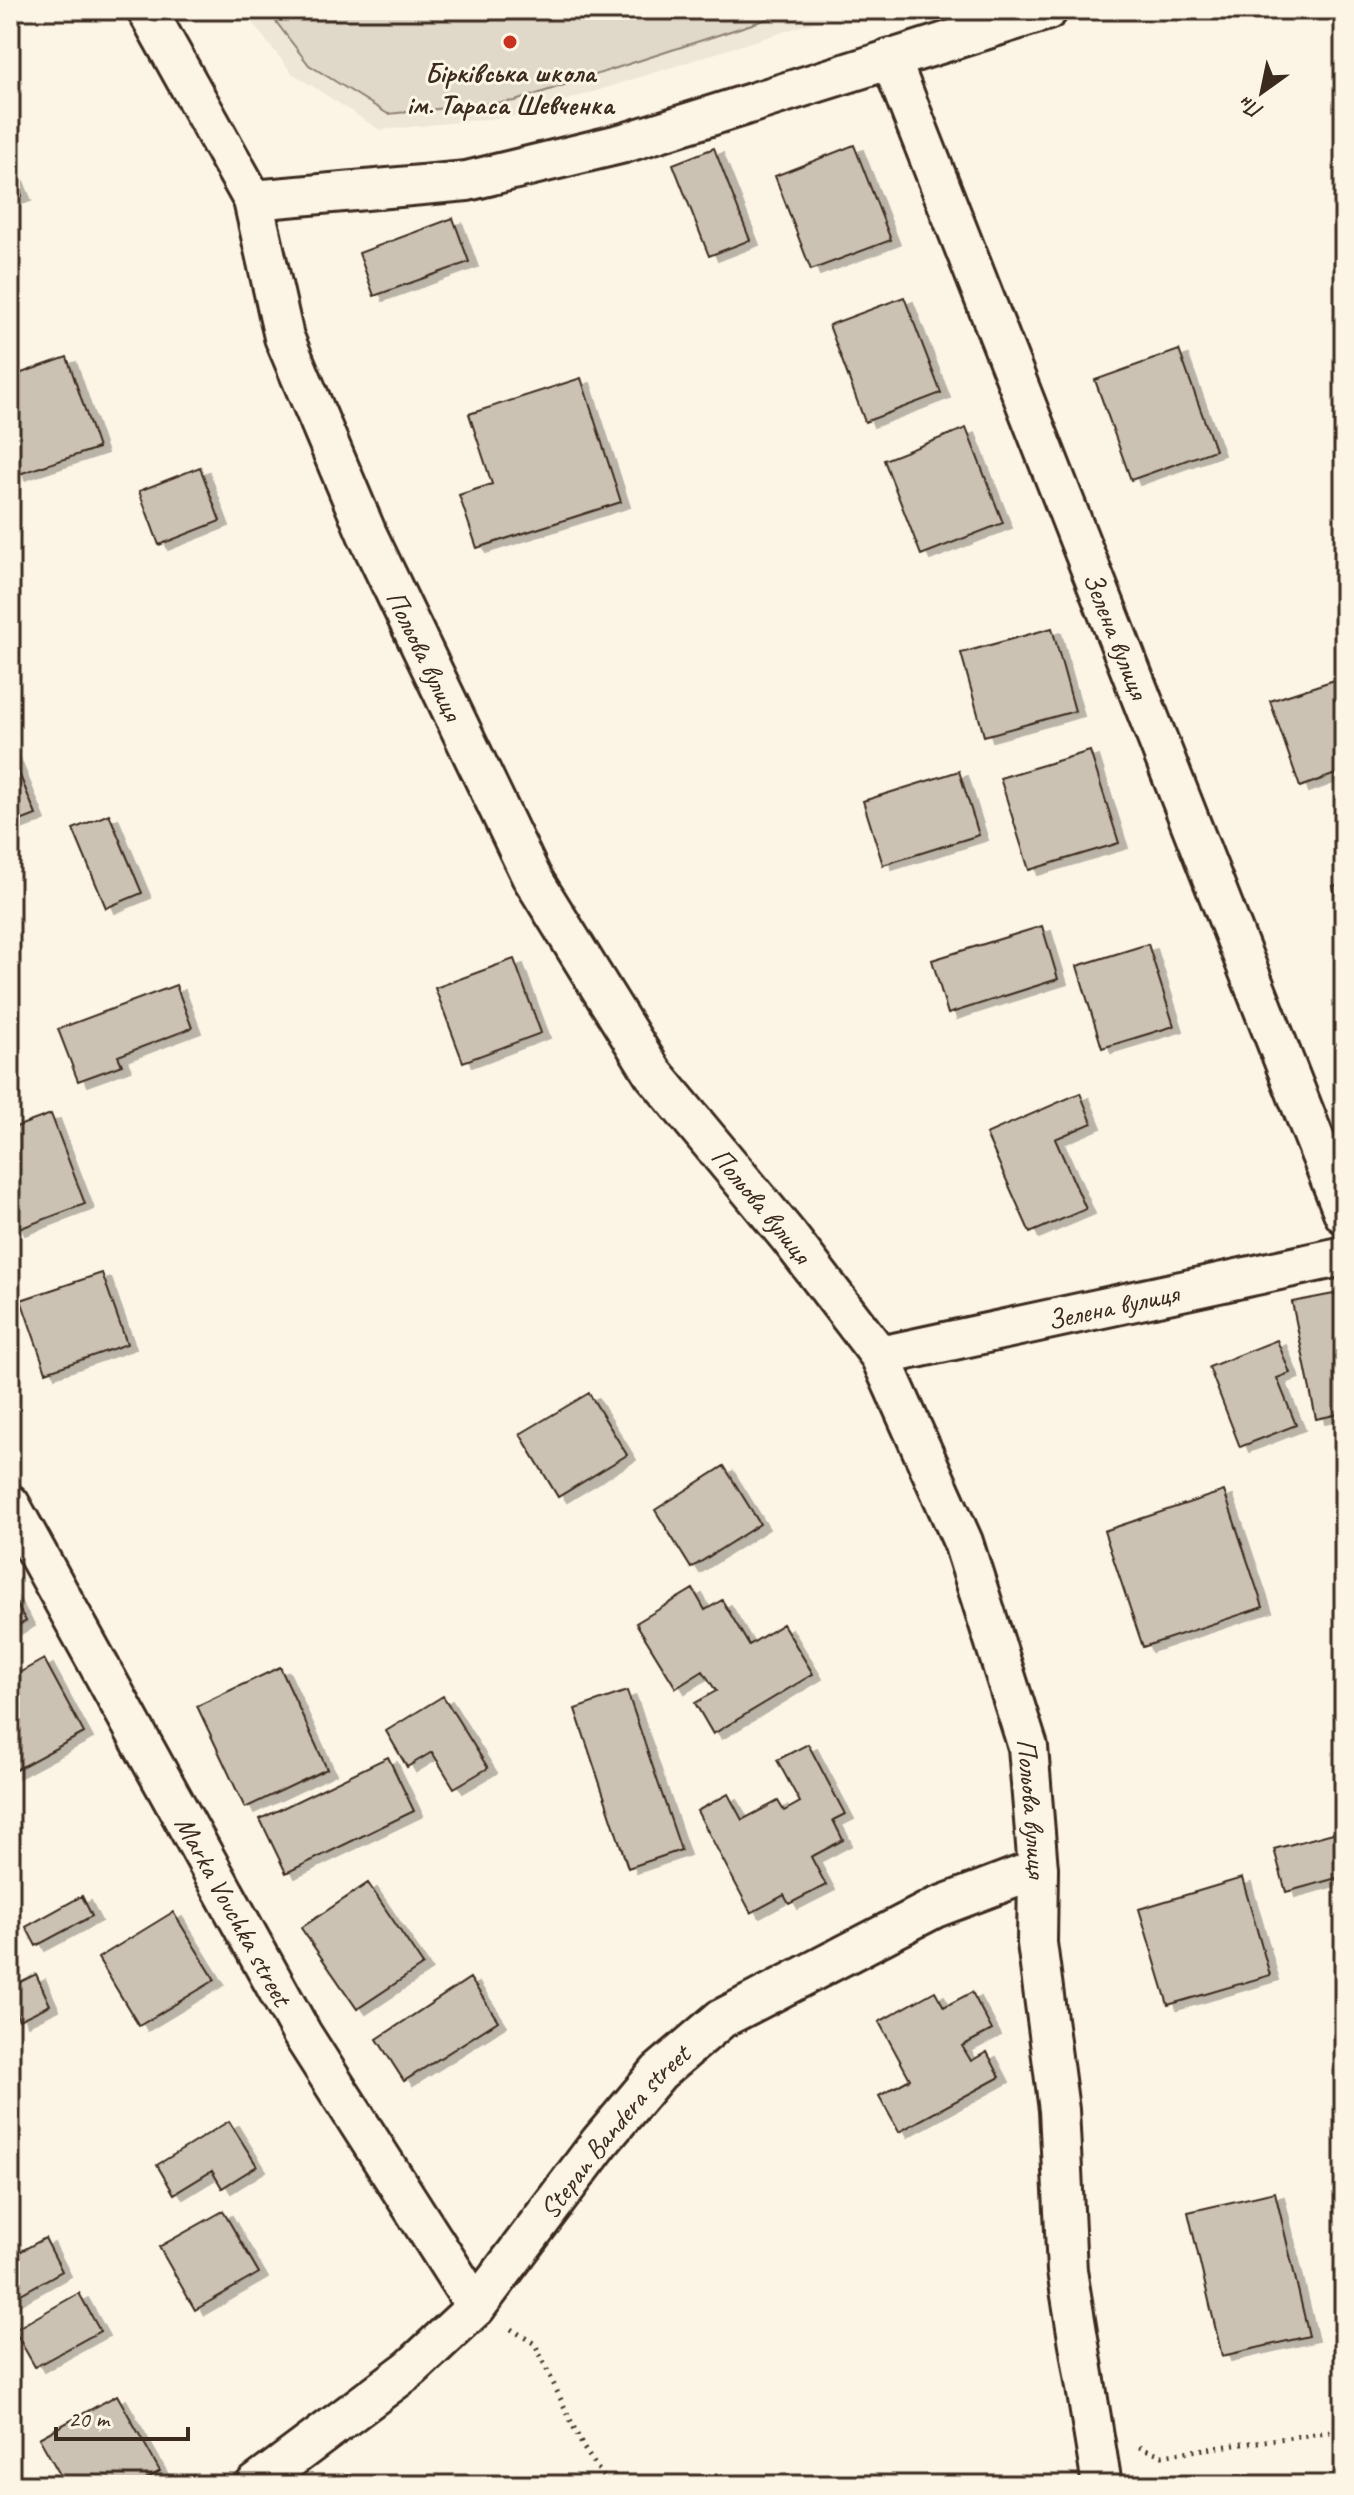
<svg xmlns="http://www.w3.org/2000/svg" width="1354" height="2495" viewBox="0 0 1354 2495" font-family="Caveat,sans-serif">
	<defs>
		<filter id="shadow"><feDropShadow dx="9" dy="5" stdDeviation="0" flood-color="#0004"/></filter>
	</defs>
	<rect width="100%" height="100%" fill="#fcf5e5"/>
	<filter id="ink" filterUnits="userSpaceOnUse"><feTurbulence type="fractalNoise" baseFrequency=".0125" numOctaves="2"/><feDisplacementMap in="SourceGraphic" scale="16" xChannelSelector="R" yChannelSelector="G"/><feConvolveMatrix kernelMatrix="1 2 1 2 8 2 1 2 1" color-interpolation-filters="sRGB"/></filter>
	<g filter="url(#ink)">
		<path fill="#eee6d6" d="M242,10h610l-335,106 -137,14 -88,-57z"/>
		<path fill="#e0d8c8" stroke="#8e8173" stroke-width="2" d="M267,10h528l-280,91 -127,13 -79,-49z"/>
		<path fill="#ccc2b3" stroke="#3b2a1e" stroke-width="2" filter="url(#shadow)" d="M854,145l37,95 -80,30 -36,-94z
			M714,148l36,92 -41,16 -36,-92z
			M10,166l12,30 -12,4z
			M453,218l16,44 -95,34 -15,-43z
			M904,297l37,96 -76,29 -36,-97z
			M1179,350l36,100 -84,30 -36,-100z
			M67,357l31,91 -82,27 -6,-19v-79z
			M581,378l40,124 -144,46 -18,-53 33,-11 -23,-70z
			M966,428l37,95 -82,32 -37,-95z
			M200,467l20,54 -61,24 -20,-54z
			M1052,628l23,83 -91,25 -23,-83z
			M1344,677v94l-44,16 -30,-86z
			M10,751l26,64 -26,10z
			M1090,751l29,92 -90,27 -29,-92z
			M959,771l20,64 -96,30 -20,-64z
			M109,814l33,79 -36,15 -33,-79z
			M1344,883v42l-11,-39z
			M1042,926l16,53 -110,35 -16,-54z
			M1148,944l26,82 -72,22 -25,-82z
			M514,959l27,74 -78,29 -28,-74z
			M176,985l16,43 -74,28 4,9 -44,16 -20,-52z
			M1080,1093l12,30 -37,16 31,70 -56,24 -44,-99z
			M51,1114l34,90 -69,26 -6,-15v-86z
			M102,1273l25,71 -81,28 -25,-72z
			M1344,1292v121l-28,6 -24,-117z
			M1277,1340l13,33 -13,5 19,47 -56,22 -31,-80z
			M589,1393l38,62 -69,42 -38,-63z
			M724,1466l36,58 -69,44 -36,-58z
			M1224,1491l39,116 -120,40 -39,-116z
			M693,1589l12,21 17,-10 27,45 34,-21 30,50 -100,60 -18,-31 21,-12 -13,-20 -27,17 -40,-65z
			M10,1594l16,27 -16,9z
			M44,1659l40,74 -74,40v-95z
			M280,1667l47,102 -82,39 -48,-102z
			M627,1691l54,159 -53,18 -53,-159z
			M443,1696l45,72 -34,20 -22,-36 -25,15 -21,-36z
			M808,1744l37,70 -12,6 10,20 -32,17 15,28 -37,19 -5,-9 -33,18 -54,-102 31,-17 14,26 36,-19 6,10 16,-9 -23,-42z
			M388,1757l26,54 -128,62 -26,-54z
			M1344,1830v46l-58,16 -12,-43z
			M1242,1878l28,97 -102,30 -29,-96z
			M368,1883l55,82 -66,44 -56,-81z
			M82,1896l10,20 -56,30 -10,-19z
			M173,1912l42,68 -76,46 -41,-68z
			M36,1974l14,31 -31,15 -9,-20v-13z
			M470,1978l28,43 -94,60 -27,-42z
			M935,1991l9,16 28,-15 20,38 -30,16 9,15 16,-9 13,25 -101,55 -20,-36 31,-17 -31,-57z
			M229,2121l28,45 -35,22 -10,-17 -38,23 -17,-29z
			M1275,2192l34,144 -87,20 -34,-144z
			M223,2211l36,62 -64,37 -36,-63z
			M45,2238l17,33 -52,29v-43z
			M79,2293l21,38 -65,36 -21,-37z
			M117,2395l43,76 -25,14h-69l-27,-47z"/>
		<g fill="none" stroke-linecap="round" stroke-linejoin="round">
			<defs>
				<g id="street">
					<path id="s1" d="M147,10l106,190 31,137 83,197 164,342 122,197 136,164 91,119 83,186 65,205 10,122 -1,74 22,167 8,161 35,214"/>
					<path id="s2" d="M890,58l454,1156"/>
					<path d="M253,200l214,-19 157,-38 424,-133"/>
					<path id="s3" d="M880,1356l464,-100"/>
					<path id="s4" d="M10,1504l292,530 174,273"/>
					<path id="s5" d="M255,2485l156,-117 65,-61 124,-165 59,-70 62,-53 214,-111 103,-39"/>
				</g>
			</defs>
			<use href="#street" stroke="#3b2a1e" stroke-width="44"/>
			<path stroke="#3b2a1e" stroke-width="5" stroke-dasharray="2 6" stroke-linecap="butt" d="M511,2329l24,15 48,103 26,38
				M1139,2447l23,8 182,-25"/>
			<use href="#street" stroke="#fcf5e5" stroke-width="38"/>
		</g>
	</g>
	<circle fill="#c8321e" stroke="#fcf5e5" stroke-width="3" cx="510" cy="42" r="8"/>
	<g text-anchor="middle" stroke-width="6" stroke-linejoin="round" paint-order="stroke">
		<g font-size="28" font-weight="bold" fill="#3b2a1e" stroke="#fcf5e5">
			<text x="510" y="82">Бірківська школа<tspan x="510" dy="32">ім. Тараса Шевченка</tspan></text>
		</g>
		<g font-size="28" fill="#3b2a1e" stroke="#fcf5e5">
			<text dy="10" stroke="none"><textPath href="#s2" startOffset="620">Зелена вулиця</textPath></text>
			<text dy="10" stroke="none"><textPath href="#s1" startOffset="706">Польова вулиця</textPath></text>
			<text dy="10" stroke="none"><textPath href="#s1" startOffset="1354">Польова вулиця</textPath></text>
			<text dy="10" stroke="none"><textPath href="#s3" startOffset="238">Зелена вулиця</textPath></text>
			<text dy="10" stroke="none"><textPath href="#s1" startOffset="2026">Польова вулиця</textPath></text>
			<text dy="10" stroke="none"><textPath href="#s4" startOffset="464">Marka Vovchka street</textPath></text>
			<text dy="10" stroke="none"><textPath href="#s5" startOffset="508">Stepan Bandera street</textPath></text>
		</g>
	</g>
	<rect width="1354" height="2495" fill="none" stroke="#fcf5e5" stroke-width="40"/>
	<rect x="20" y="20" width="1314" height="2455" fill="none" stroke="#3b2a1e" stroke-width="3" filter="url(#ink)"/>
	<g transform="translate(1262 92) rotate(213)" stroke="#fcf5e5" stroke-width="6" paint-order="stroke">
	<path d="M0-6L14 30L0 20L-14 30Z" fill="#3b2a1e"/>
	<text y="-12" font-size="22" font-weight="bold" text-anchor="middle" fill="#3b2a1e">Пн</text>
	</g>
	<path d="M56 2427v12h132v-12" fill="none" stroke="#3b2a1e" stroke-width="4"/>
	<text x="68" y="2427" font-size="24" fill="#3b2a1e" stroke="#fcf5e5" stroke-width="6" paint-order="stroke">20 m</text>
</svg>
